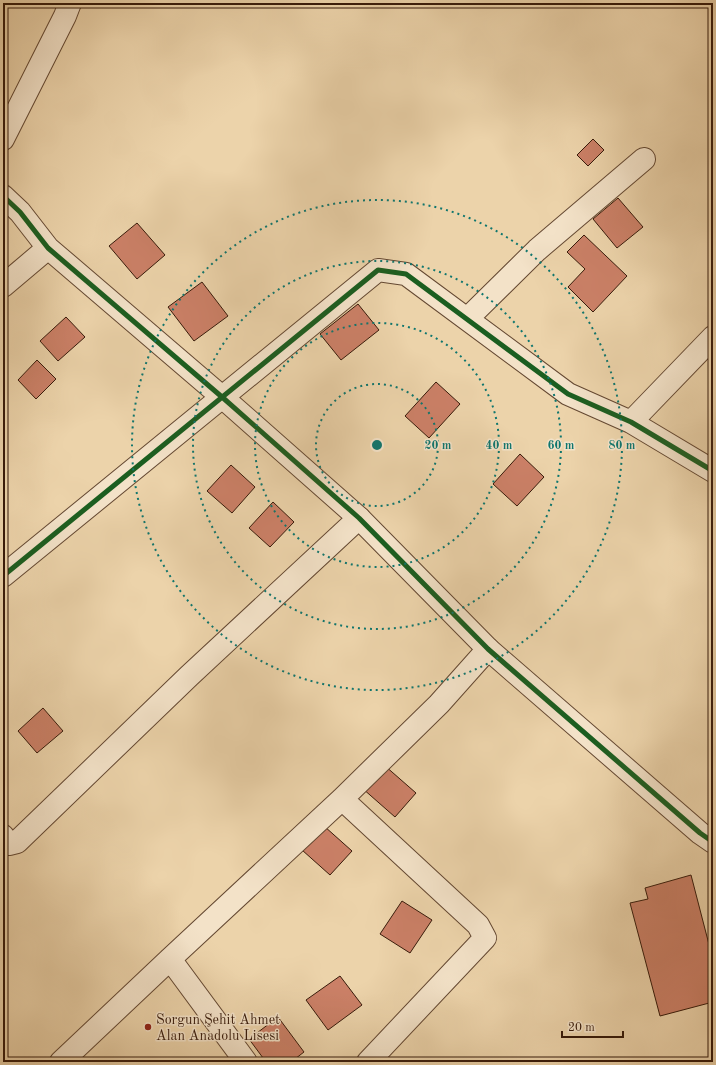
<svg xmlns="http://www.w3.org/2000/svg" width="716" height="1065" viewBox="0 0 716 1065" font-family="'Old Standard TT',serif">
	<rect width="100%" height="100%" fill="#ecd3aa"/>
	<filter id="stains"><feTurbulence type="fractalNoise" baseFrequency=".005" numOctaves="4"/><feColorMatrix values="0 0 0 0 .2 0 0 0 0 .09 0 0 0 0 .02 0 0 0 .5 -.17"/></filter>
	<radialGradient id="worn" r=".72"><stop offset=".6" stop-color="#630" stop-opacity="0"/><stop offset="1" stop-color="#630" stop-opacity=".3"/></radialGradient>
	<path fill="#cb8067" stroke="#371a0a" d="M593,139l11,11 -16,16 -11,-11z
		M618,198l25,29 -26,21 -24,-29z
		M137,223l28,32 -28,24 -28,-33z
		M584,235l43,41 -34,36 -25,-25 17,-18 -18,-17z
		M202,282l26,34 -34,25 -26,-34z
		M358,304l21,26 -38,30 -21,-26z
		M66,317l19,20 -27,24 -18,-20z
		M713,352v11l-6,-4z
		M37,360l19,19 -20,20 -18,-19z
		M436,382l24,22 -31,34 -24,-22z
		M520,454l24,23 -27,29 -24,-22z
		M231,465l24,22 -23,26 -25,-22z
		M273,502l21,20 -24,25 -21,-19z
		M43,708l20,23 -26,22 -19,-22z
		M384,765l32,28 -21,24 -33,-29z
		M324,826l28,25 -22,24 -28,-25z
		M691,875l22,85v42l-53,14 -30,-113 18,-4 -3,-11z
		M402,901l30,19 -22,33 -30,-19z
		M340,976l22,29 -34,25 -22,-30z
		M278,1017l26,35 -13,10h-25l-17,-23z"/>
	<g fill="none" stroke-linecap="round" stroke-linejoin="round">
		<defs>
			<path id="minor" d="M3,139l62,-123 5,-13
				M467,319l70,-69 107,-91
				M631,422l82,-85
				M3,576l375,-306 28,4 162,120 63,28 82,49
				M342,799l136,126 7,13 -117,124
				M3,836l6,8 8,-2 172,-166 170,-158
				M170,959l76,103
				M61,1062l109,-103 172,-160 97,-95 49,-55"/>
			<path id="tertiary" d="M3,196l17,16 28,36 174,149 137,121 129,131 212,184 13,9
				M3,286l45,-38"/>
		</defs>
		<use href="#minor" stroke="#644832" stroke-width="24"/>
		<use href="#tertiary" stroke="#644832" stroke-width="24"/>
		<use href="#minor" stroke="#f3e2c8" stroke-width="22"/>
		<use href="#tertiary" stroke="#f3e2c8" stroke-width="22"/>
		<defs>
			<path id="cycleway" d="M3,196l17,16 28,36 174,149 137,121 129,131 212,184 13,9
				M3,576l375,-306 28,4 162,120 63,28 82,49"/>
		</defs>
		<use href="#cycleway" stroke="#f3e2c8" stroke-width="8"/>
		<use href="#cycleway" stroke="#1b5e20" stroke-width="5"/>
	</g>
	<g fill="none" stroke="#0f766e" stroke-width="2" stroke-dasharray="2 4">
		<circle cx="377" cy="445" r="61"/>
		<circle cx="377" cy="445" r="122"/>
		<circle cx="377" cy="445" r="184"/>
		<circle cx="377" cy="445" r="245"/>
	</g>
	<circle fill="#8f2418" stroke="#f3e2c8" stroke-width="1.5" cx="148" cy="1027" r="4"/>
	<g text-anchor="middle" stroke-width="3" stroke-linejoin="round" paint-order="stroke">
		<g font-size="14" fill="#371a0a" stroke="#f3e2c8" text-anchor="start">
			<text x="156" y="1024">Sorgun Şehit Ahmet<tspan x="156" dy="16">Alan Anadolu Lisesi</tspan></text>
		</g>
	</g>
	<circle cx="377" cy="445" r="6" fill="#0f766e" stroke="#f3e2c8" stroke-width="2"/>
	<g font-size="12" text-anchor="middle" font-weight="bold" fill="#0f766e" stroke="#f3e2c8" stroke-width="3" stroke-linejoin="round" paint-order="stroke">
		<text x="438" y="449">20 m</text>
		<text x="499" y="449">40 m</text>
		<text x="561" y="449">60 m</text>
		<text x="622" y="449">80 m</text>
	</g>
	<rect width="716" height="1065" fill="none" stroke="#ecd3aa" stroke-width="16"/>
	<rect x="4" y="4" width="708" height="1057" fill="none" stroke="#371a0a" stroke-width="2"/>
	<rect x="8" y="8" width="700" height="1049" fill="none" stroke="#371a0a"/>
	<path d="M562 1031v6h61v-6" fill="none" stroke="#371a0a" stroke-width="2"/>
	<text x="568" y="1031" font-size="12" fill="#371a0a" stroke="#f3e2c8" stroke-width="3" paint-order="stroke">20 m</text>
	<rect width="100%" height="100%" filter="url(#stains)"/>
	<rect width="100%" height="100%" fill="url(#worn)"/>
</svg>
